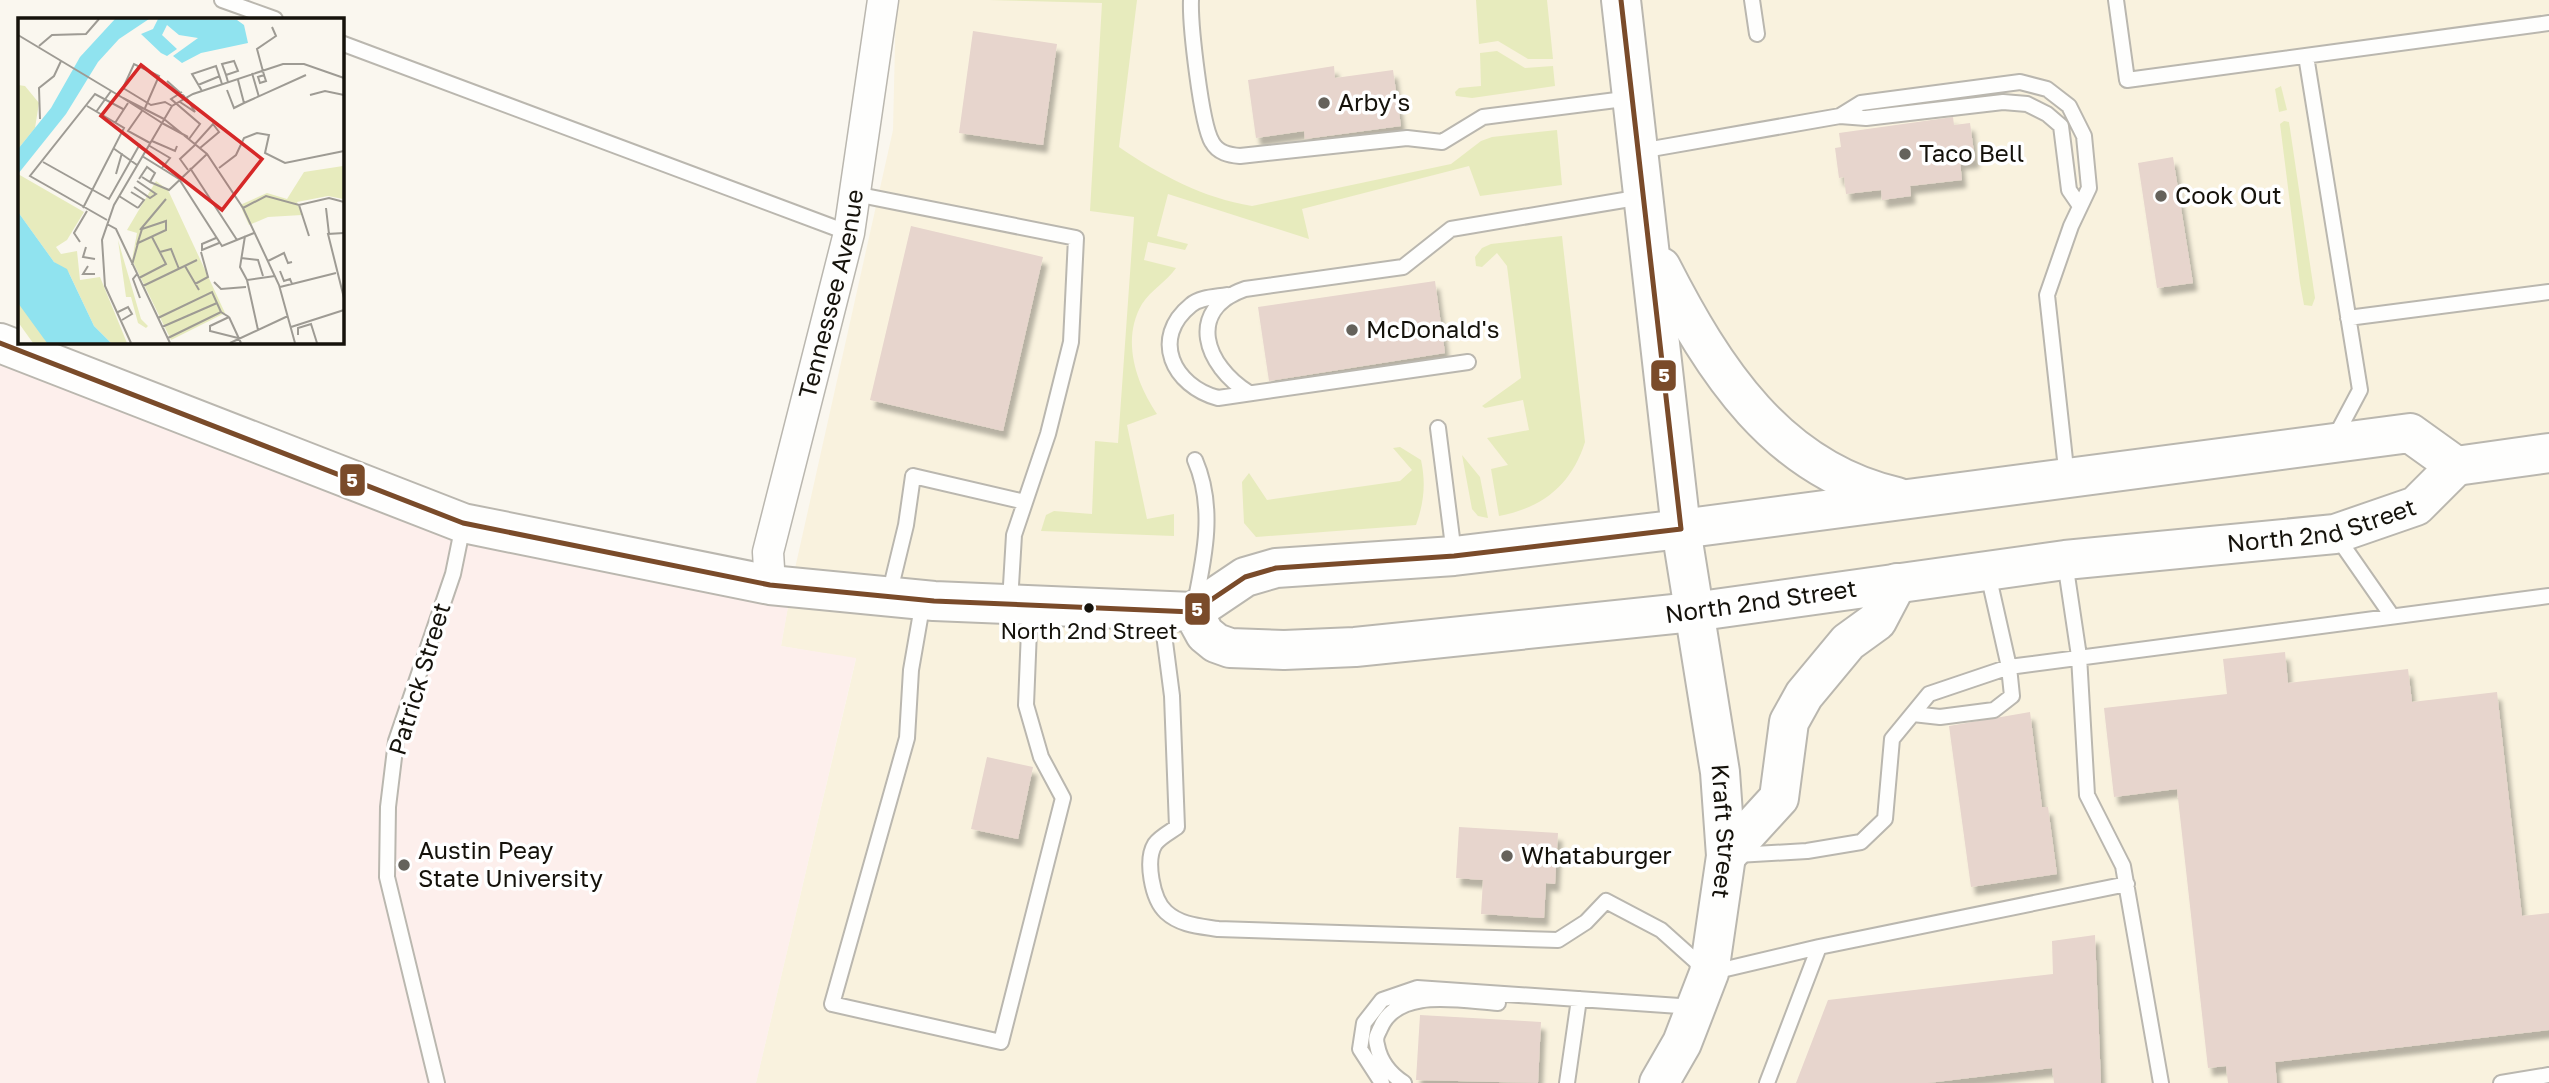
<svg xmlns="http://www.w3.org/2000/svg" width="2549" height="1083" viewBox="0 0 2549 1083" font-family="'Golos Text',sans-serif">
	<defs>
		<filter id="shadow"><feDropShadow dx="4.5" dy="8" stdDeviation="2" flood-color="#0004"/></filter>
	</defs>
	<rect width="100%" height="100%" fill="#faf7ef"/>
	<path fill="#f9f2de" d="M896,0h1653v1083h-1793l100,-424 -75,-13 13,-73 99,-443z"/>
	<path fill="#fdefec" d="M0,345l393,150 401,78 -13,73 75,12 -100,425h-756z"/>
	<path fill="#e7ebbd" d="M989,0h148l-18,147c41,28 84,51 133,59l199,-42 30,-23 11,-4 65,-7 5,55 -82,11 -11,-30 -167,43 7,30 -141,-45 -11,42 31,8 -3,6 -37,-8 -4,18 32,8c-9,13 -25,22 -34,36 -21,36 -6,79 15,110l-30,11 20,94 27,-5v22l-133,-5 5,-16 8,-4 38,3 3,-73 23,2 16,-226 -44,-6 12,-208z
		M1476,0h71l6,59h-25l-30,-18 -19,3z
		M1497,51l28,17 28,-2 2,20 -83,12 -16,-2 -1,-4 4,-4 22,-2 -1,-33z
		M2281,86l6,24 -8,2 -4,-23z
		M2284,121l5,1 26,176 -3,8 -8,-1 -4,-22 -20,-159z
		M1562,236l23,206c-13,42 -42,66 -86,74l-8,-47 17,-4 -21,-27 42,-8 -6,-30 -38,8 -3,-2 39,-28 -14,-112 -10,-13 -15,14 -6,-1 -1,-9 7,-9 9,-4z
		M1400,447l21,13c5,23 3,43 -5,65l-160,12 -12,-14 -2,-41 7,-9 18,27 133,-19 12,-11 -19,-22z
		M1462,455l18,22 8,41 -10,-2 -6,-7z"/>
	<path fill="#e7d5cd" filter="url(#shadow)" d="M973,31l84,13 -14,101 -84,-12z
		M1334,66l1,12 58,-8 8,56 -96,13 -1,-8 -48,7 -8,-58z
		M1953,117l1,8 16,-2 5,37 -15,2 2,18 -52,6 1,10 -29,4 -1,-10 -35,4 -2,-17 -5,1 -4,-30 6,-1 -2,-14z
		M2173,157l20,126 -36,5 -19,-125z
		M911,226l132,31 -40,174 -133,-31z
		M1435,281l10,72 -176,28 -11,-74z
		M2285,652l3,31 120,-14 4,33 85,-10 25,224 27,-3v117l-274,32 2,21h-49l-2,-17 -18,2 -31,-279 -63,8 -10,-89 123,-14 -4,-35z
		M2030,712l12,95h6l9,67 -86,13 -22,-161z
		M987,757l46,10 -15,72 -47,-10z
		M1459,827l99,6 -3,51 -9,-1 -2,35 -63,-4 2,-34 -27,-2z
		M2095,935l6,148h-47l-2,-15 -124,15h-132l32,-83 225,-26 -1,-33z
		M1420,1015l121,7 -3,61 -122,-3z"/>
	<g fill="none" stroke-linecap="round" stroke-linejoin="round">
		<defs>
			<path id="service" d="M222,0l53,19
				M1191,0c-1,24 10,124 21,142 6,11 17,13 28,14l167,-18 35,4 41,-25 149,-19
				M1752,0l5,34
				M2116,0l11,80 422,-57
				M341,43l508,190
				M2306,56l54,334 -25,47
				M1840,116l21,-13 159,-21 27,7 22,17 15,30 5,52 -18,38 -24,69 20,183
				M1640,151l200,-35 26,2 137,-16 24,2 20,10 14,12 8,64 11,16
				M855,194l221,44 -5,104 -23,92 -34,101 -4,67
				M1227,295c-10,2 -27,2 -36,10 -41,33 -18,81 27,93l250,-36
				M2348,318l201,-26
				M1249,393c-44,-27 -64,-83 -4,-104l158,-22 48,-38 191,-32
				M1438,428l16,126
				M1195,460c20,46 10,95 0,143
				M2337,537l55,79
				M2065,562l14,94 8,139 36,71 38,217
				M889,595l17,-70 7,-49 112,26
				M923,601l-12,69 -4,68 -75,266 169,38 62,-244 -22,-41 -15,-52 4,-100
				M1161,611l11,85 5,131c-7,5 -17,10 -22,17 -10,16 -3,55 11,68 14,13 33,14 52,17l340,11 28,-18 20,-21 55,29 48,43 110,-26 -52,136
				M1913,714l27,3 54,-7 18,-14 -3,-29 -21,-93
				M1737,855l70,-4 54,-9 24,-23 7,-80 37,-45 80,-27 540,-71
				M1819,947l308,-63
				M437,1083l-50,-206 1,-70 8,-66 57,-167 10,-49
				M1382,1083l-22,-34 4,-26 18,-23 35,-12 277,19
				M1404,1083c-14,-9 -24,-22 -27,-38 -2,-7 0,-10 3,-16 17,-43 82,-28 118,-26
				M1567,1083l12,-84
				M2501,1083l48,-8"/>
			<g id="minor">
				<path id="s1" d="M770,585l-2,-33 81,-319 34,-233"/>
			</g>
			<path id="primary" d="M0,343l463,180 307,62 164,16 259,11 52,-35 31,-9 178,-12 227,-27
				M1193,612l12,22 11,9 14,5 54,2 71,-3 338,-35"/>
			<g id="trunk">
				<path id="s2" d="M1621,0l60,529 39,243 6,84 -17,117 -27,70 -23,40"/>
				<path d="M1661,267c52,102 116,203 236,230"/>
				<path d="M2456,466l93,-13"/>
				<path d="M1681,529l729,-96 46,33"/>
				<path id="s3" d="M1693,612l372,-52 270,-26 81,-28 40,-40"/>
				<path d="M1726,856l53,-58 10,-76 15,-27 44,-53 29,-21 20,-38"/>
			</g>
		</defs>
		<use href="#service" stroke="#bab7af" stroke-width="18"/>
		<use href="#minor" stroke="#bab7af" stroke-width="33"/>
		<use href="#primary" stroke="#bab7af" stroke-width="42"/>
		<use href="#trunk" stroke="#bab7af" stroke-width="42"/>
		<use href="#service" stroke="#fefefd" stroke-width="14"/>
		<use href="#minor" stroke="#fefefd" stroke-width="30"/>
		<use href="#primary" stroke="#fefefd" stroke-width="38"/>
		<use href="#trunk" stroke="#fefefd" stroke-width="38"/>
		<defs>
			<path id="bus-1" d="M0,343l463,180 307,62 164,16 259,11 52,-35 31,-9 178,-12 227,-27 -60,-529"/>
		</defs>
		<use href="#bus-1" stroke="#fff" stroke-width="10"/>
		<use href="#bus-1" stroke="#7a4b2a" stroke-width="5"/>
	</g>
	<g fill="#65625b" stroke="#fff" stroke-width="2.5">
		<circle cx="1324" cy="103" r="7"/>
		<circle cx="1905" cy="154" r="7"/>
		<circle cx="2161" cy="196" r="7"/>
		<circle cx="1352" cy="330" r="7"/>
		<circle cx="1507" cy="856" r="7"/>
		<circle cx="404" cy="865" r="7"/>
	</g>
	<circle fill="#15120b" stroke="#fff" stroke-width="2.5" cx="1089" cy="608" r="6"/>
	<g text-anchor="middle" stroke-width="7" stroke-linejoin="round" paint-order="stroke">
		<g font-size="22" fill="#15120b" stroke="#fff">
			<text x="1089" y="639">North 2nd Street</text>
		</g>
		<g font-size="24" fill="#15120b" stroke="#fff" text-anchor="start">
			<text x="1338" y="111">Arby's</text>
			<text x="1919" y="162">Taco Bell</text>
			<text x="2175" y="204">Cook Out</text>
			<text x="1366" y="338">McDonald's</text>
			<text x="418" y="859">Austin Peay<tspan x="418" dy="28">State University</tspan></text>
			<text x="1521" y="864">Whataburger</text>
		</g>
		<g font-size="24" fill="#15120b" stroke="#fff">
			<text dy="8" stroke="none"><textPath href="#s1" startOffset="299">Tennessee Avenue</textPath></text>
			<text dy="8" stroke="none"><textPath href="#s3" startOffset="635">North 2nd Street</textPath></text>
			<text transform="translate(1761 602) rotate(-8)" y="8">North 2nd Street</text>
			<text transform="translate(420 679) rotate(-73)" y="8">Patrick Street</text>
			<text dy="8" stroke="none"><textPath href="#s2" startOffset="838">Kraft Street</textPath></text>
		</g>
	</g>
	<g transform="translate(18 18)">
		<rect width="326" height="326" fill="#faf7ef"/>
		<path d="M0,67l7,1 14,17 -4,25 -17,21zM325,148v33l-15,-3 -31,6 5,13 -34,2 -19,8 -9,-20 27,-12 20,6 17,-27zM0,156l66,38 -17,28 -11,7 5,7 16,-3 3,29 20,-3 27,66h-16l-17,-17 -25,-53 -15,-11 -36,-50zM138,163l12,9 57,123 -54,27 -39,-80 5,-27 -10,-3zM100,222l23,79 7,7 -2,2 -8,-5 -7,-26h-5zM0,285l13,13 16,27h-14l-15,-21z" fill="#e7ebbd"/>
		<path d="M97,1h34l-30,20 -21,23 -32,52 -48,60v-25l33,-41 29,-51zM140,1l79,1 7,5 4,18 -47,10 -19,10 -9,-7 25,-18 -19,-3 -12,-10 -5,10 15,14 -10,7 -6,-3 -20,-19 12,-5zM0,194l36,50 13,7 27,57 17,17h-64l-29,-40z" fill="#90e3ef"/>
		<path fill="none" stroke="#9e9b94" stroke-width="2" d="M0,17l105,63M21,28l13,-11 34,-1 13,-15M234,55l7,24M208,57l12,-4 -4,-10 -12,3 4,11 2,7M246,57l2,6 -6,2 -2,-6 6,-2 -7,-26 19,-13 -4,-9M220,62l6,23 62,-28M149,63l18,16M180,67l22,-9M105,70l11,-24 25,12 -14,32M209,72l7,18 10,-5M184,73l-10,-17 24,-8 6,18M164,74l-11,7 29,25 -11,15M100,77l5,-7 28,17 14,-3 7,4M292,77l15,-4 19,4M105,80l39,25M105,80l41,21M162,84l15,10 -9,-15M124,93l-14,20 22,12M78,94l15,-21M22,101l-1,-31 15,-12 7,-15M146,101l43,35 36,54 36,77 16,58M326,103v22M97,105l13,-20M144,105l26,14M134,123l23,10 2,-5M177,126l18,-20 6,8 -19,16M130,127l22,13 -8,10M95,130l24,17M124,138l37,23 43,67 32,-13M25,144l66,37 31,-55M172,150l47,72M201,150l17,-13 8,-17 13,-5 12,2 -4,18 20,10 59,-12M170,152l-8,-11 16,-15M98,156l6,-21M121,161l8,-12 8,6 -5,9 -8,-5M132,164l19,8 38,-36M116,169l16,11 6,-4 -19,-13M113,174l13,8 -6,8M101,178l19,12M281,187l10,31M65,190l41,-80 -37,-22M225,190l23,-12 33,9 30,-7 15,4M308,190l3,26M89,202l-77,-44 65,-82 28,15M89,206l9,5 54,114M122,212l26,-31M326,215l-16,1 16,64M227,218l-5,31 7,13M198,220l-14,6v6l17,-7M62,224l-6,-9 13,-22M68,229l-3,10 12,2M142,234l11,-3 8,20M223,240l17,2 5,16M250,243l16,-8 4,10 4,-1M114,247l6,-22 28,-13v-9l-24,8 -5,16M70,248l-5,8h12M167,248l14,24M262,253l4,10 6,-2 2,5M119,256l-4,5 7,19M121,260l27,-14 -14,-27M196,264l7,7 25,-2M177,266l13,-7 -7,-25M125,268l54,-26M262,269l56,-14M100,294l10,-5 4,7 -10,6M211,299l-19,9v5l28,7M211,299l12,26M140,300l54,-26 9,20 8,5M144,309l55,-24M273,309l53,-17M240,312l-11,-50 28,-4M280,317v-7l13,-4 6,19M150,320l53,-26M113,325l-26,-57 -3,-46 12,-35 58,-99 21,-12 90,-30h21l40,14M212,325l58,-27"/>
		<path fill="#d62828" fill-opacity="0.15" stroke="#d62828" stroke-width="3.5" d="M123,47l121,94 -40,51 -121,-94z"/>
		<rect width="326" height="326" fill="none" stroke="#15120b" stroke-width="3.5"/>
	</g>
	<g stroke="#fff" stroke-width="2.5">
		<rect x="1650" y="359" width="27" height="33" rx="7" fill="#7a4b2a"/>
		<rect x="339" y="463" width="27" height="34" rx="7" fill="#7a4b2a"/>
		<rect x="1184" y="592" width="27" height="34" rx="7" fill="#7a4b2a"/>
	</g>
	<g font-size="19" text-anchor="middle" font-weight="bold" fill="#fff">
		<text x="1664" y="382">5</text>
		<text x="352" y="487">5</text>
		<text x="1197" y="616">5</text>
	</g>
</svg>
